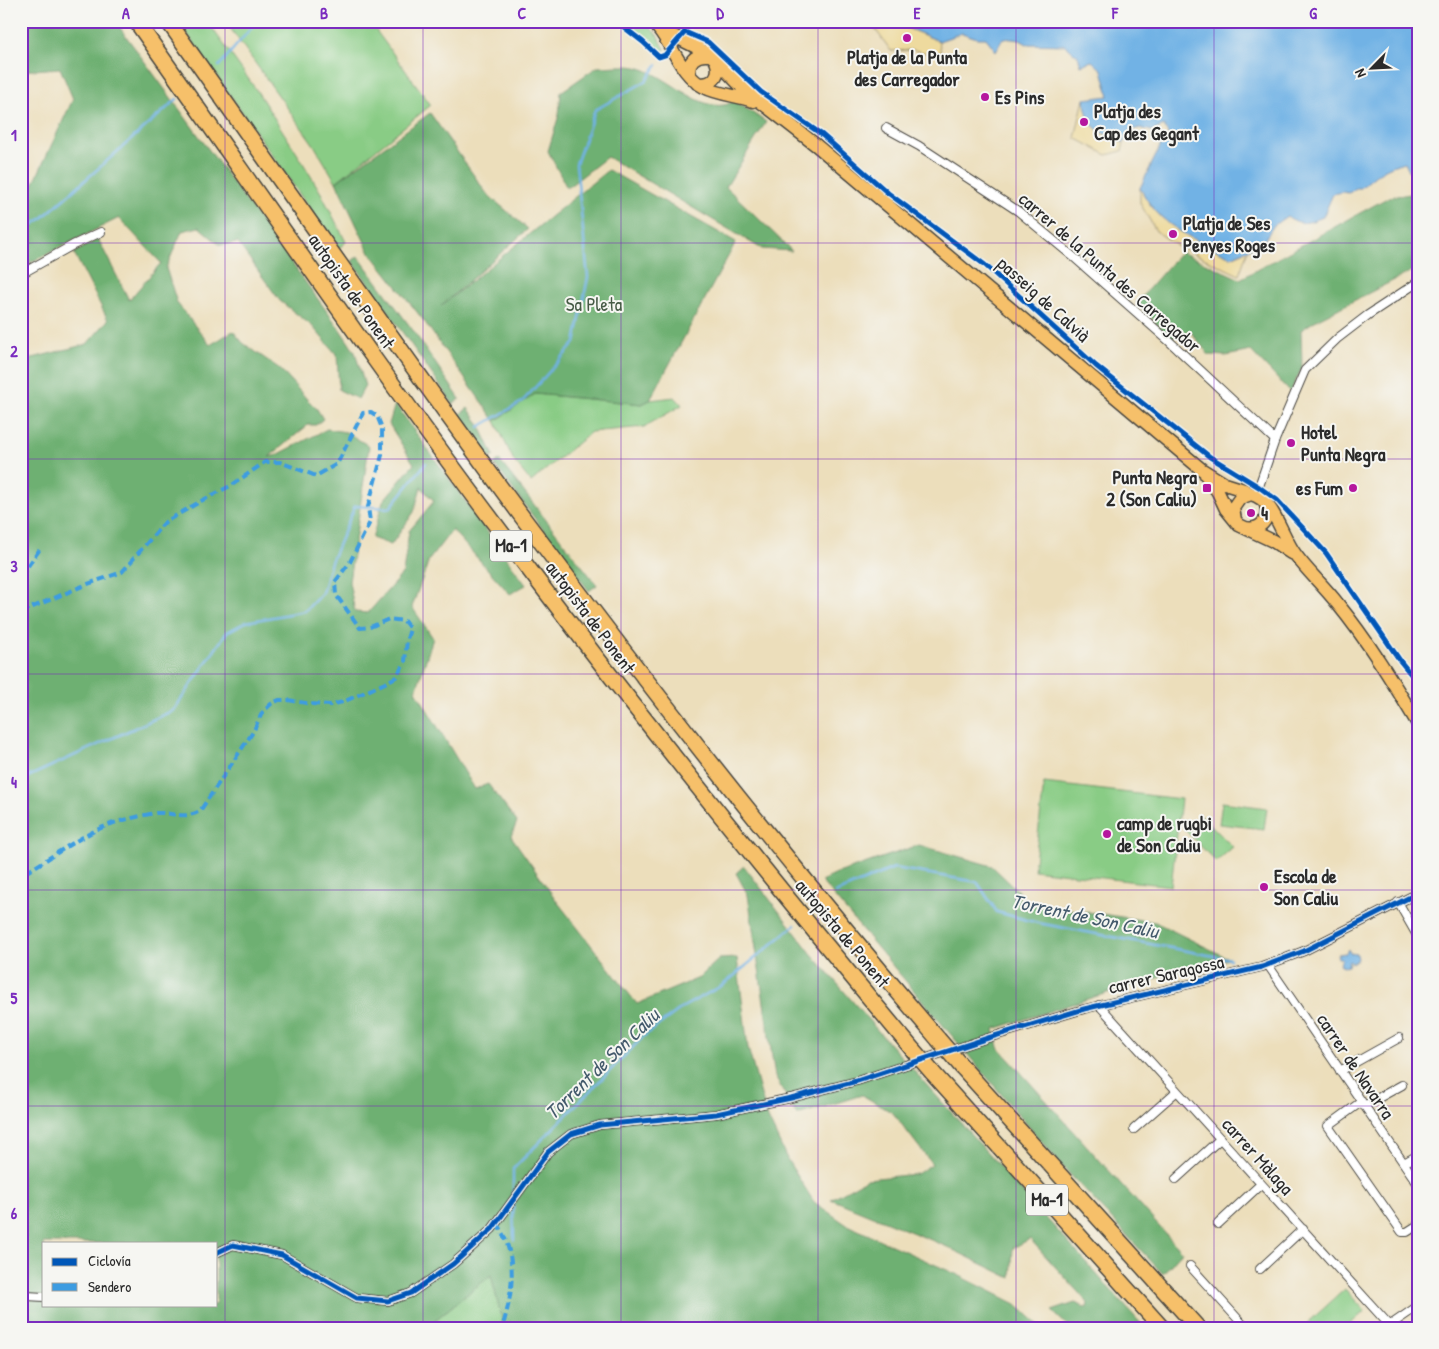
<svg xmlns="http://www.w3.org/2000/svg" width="1439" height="1349" viewBox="0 0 1439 1349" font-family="'Patrick Hand',sans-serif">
	<rect width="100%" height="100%" fill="#f6f6f2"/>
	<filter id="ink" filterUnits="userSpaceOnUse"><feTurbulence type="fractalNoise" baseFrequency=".02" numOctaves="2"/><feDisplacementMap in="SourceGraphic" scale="10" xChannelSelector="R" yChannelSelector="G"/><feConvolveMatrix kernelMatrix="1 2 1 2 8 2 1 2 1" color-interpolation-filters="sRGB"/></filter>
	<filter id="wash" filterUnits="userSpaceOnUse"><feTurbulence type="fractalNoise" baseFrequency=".0096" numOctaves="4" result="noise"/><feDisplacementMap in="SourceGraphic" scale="20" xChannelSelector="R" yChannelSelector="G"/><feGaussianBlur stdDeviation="1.12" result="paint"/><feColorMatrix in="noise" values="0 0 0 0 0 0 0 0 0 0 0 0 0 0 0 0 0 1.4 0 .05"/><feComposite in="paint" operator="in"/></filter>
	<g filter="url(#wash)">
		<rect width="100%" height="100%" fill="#ecdebb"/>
		<path fill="#89cc85" stroke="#5a7c58" d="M178,21h29l48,67 45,70 21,35 25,49 -8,7z
			M225,21h144l62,84 -95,77 -22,-37z
			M623,21h21l13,14 8,14 -4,5 -2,-1z
			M535,394l107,10 8,-4 25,-3 7,8 -38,22 -53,5 -60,50 -17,-21 -19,-40z
			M1044,783l137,16 -10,87 -137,-16z
			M1222,802l45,6 -3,21 -45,-5z
			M1202,816l31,31 -17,15 -31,-32z
			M491,1275l13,53h-79z
			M1345,1289l20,22 -19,17h-44z"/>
		<path fill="#6eb072" stroke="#4c6e4e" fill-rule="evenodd" d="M21,21h94l224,307 16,24 10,34 -7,13 -19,-9 -2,-35 -25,-29 -32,-25 -42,-58 -18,2 -21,-18 -17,4 -16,37 11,35 33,42 23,-14 10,12 37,26 26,29 11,11 6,10 -7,6h-8l-39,32 8,-2 50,-26 19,3 23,14 -20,136 6,30 13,1 35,-40 6,-42 25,-30 -13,-14 -7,25 -23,33 -19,-7 11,-37 31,-37 -25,-40 6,-20 131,181 -16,9 -58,-64 -23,30 -17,47 21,31 -17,53 59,98 13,-5 29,38 -6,14 48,68 78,100 62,-26 20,-19 18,-1 11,90 19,68 21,45 26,41 33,23 111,50 58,29 26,24h-538l-13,-53 -66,53h-404v-967l66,-17 21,-24 -34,-67 24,-14 31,61 32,-37 -42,-45 -98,49v-63l8,-11 44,-94 -13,-31 -39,3zM44,1243h172v62h-172z
			M597,67c13,0 30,-3 43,1 26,7 58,42 84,37 3,0 7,-3 11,-4l31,21 -40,65 66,64 -30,-2 -155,-92 -40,31 -19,-37 11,-36 2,-23z
			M430,113l57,81 41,35 -87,77 167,-136 128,72 -86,158 -8,4 -107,-10 -40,27 -71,-100 -55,-70 -33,-69z
			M1418,193v75l-100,51 -17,11 1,38 -12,24 -39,-41 -25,5 -17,-1 -19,-24 -19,7 -35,-35 45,-51 59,27 149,-82z
			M358,256l54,73 48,70 -7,5 -101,-143z
			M468,408l10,14 16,34 -4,2 -31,-43z
			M499,460l98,125 -8,6 -95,-127z
			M919,845l73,21 27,26 1,10 135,20 75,37 -14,2 -122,36 -100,32 4,18 184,205 -19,22 -101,-108 -241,-285 17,-8z
			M744,866l67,87 68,79 266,296h-75l-18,-17 23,-8 12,5 1,-5 -58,-64 -17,9 -2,30 -68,-33 -112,-46 36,-20 50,-5 15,-10 -39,-51 -31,-18 -65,20 -22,-38 -27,-182 -12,-22z"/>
		<path fill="#eeda9e" stroke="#8c8264" d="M899,21l6,6 34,14 2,13h-9l-19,-4 -22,1 -21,-29z
			M1084,99c7,33 12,30 40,44l-2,8 -15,4 -32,-17z
			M1140,188c4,7 8,14 13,20 19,24 52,36 78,49l17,-7 -9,25 -63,-30 -20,-14 -16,-28z"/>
		<path fill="#71b2e5" stroke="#4e6e88" d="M899,21h519v169l-6,4 3,-11 -10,-21c-19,4 -30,13 -44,26h-5l-7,5 -7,-1 -9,2 -10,23c-15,6 -22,9 -36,-1l-13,9 -11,17 -32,15c-26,-13 -59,-25 -78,-49 -5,-6 -9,-13 -13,-20l21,-43 8,-9 -5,-10 -12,5 -12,-3 -11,3 -5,12c-28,-14 -34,-11 -40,-44l25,-3 -7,-26 -10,-9 -11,4 -3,-9 -13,-11 -38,-1 -7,-4 -17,-2 -7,13 -10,-13h-9l-15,-5 -23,8 -34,-14z
			M1348,949l2,4 7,1 1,5 -6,4 -3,-2 -1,5 -4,1 -4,-3 2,-6h-4l-1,-4 9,-1z"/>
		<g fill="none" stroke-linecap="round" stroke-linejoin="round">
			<path stroke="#71b2e5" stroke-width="2.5" d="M219,66l38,-45
				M21,232l19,-12 137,-121
				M479,427l43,-25 53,-59 13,-66 -12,-113 19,-54 51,-29 11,-16
				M21,780l153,-70 53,-78 19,-10 59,-11 17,-18 9,-31 24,-56 35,2 36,-45
				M835,893l59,-25 83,14 20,30 41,11 192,36
				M513,1196v-27l131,-133 39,-29 40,-22 72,-60
				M513,1204l1,36"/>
		</g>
	</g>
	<g filter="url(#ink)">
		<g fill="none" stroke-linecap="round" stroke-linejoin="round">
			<defs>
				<path id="street" d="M886,128l33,18 99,65 58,48 93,82 106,99
					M21,274l52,-29 28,-13
					M1256,495l19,-55 30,-70 33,-32 30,-23 50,-33
					M1398,902l20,35
					M1268,965l150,219
					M1099,1005l293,323
					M1340,1071l59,-33
					M1361,1102l-33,24 74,106h5l11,-7
					M1364,1106l38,-21
					M1134,1129l43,-38
					M1404,1163l14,-8
					M1176,1179l44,-40
					M1218,1224l43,-40
					M216,1253l17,-8 49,10 75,43 31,3 23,-8 42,-29 39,-35 56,-77 23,-18 29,-9 116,-11 75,-16 66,-17 131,-43 96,-29 178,-42 42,-16 114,-58
					M1190,1266l56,62
					M1260,1269l43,-40
					M21,1293l6,3 17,1
					M1386,1328l32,-22"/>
				<path id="primary" d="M652,21c21,21 26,52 52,66 15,8 33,8 49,14
					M660,29l40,20 13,8 30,31 73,57 385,324 24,15 19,6 7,4
					M690,75c-3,-13 5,-21 18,-20
					M697,83c15,4 25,-8 19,-22
					M1206,475l12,17 8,17 13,16 34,16 18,12
					M1235,520l-2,-12 7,-10 11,-4c22,4 31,43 44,60 12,17 29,32 42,49 31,38 56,79 81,121
					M1245,528c15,3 25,-8 21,-23"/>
				<path id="highway" d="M136,21c125,176 247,355 377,527 129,172 263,338 400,502
					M168,21c119,168 236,337 358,501 132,177 269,350 412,517
					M963,1068l235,260
					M932,1072l230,256"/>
			</defs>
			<use href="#street" stroke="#484641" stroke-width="10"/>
			<use href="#primary" stroke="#484641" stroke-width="15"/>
			<use href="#highway" stroke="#484641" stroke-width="18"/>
			<use href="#street" stroke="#fff" stroke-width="8"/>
			<use href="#primary" stroke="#f6c06b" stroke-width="12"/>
			<use href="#highway" stroke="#f6c06b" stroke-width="15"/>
			<defs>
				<path id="highway-bridge" d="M938,1039l25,29
					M913,1050l19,22"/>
			</defs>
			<use href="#highway-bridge" stroke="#484641" stroke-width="18" stroke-linecap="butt"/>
			<use href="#highway-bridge" stroke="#f6c06b" stroke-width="15"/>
			<path stroke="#3d9ce1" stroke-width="4" stroke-dasharray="8 4" stroke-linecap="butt" d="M21,576l19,-27
				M21,612l64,-27 37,-13 43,-50 36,-21 31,-16 33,-23h15l36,14 21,-12 26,-51 8,-1 6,4 5,12v27l-14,52 2,15 -20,40 -15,20 1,13 24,33 10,-1 19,-8 15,2 6,8 -3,10 -2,23 -9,15 -11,6 -42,19 -13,3 -18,-1 -24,-4h-9l-8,4 -9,9 -9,19 -53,79c-17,9 -27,1 -44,2 -13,2 -33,7 -45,11 -33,12 -59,34 -90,51
				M496,1223c23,31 17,71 6,105"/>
			<defs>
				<path id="cycleway" d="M616,21l27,21 16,15 6,-2 20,-23 23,10 53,50 60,42 67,59 97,72 111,101 114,91 49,30 18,13 49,53 75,109 17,21
					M216,1253l17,-8 49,10 75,43 31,3 23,-8 42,-29 39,-35 56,-77 23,-18 29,-9 116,-11 75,-16 66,-17 131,-43 96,-29 178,-42 42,-16 114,-58"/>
			</defs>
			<use href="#cycleway" stroke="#f6f6f2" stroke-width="8"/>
			<use href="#cycleway" stroke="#0057b8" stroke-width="5"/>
		</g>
	</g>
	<path fill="none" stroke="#7b2cbf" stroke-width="1" stroke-opacity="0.55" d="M225,21v1307M423,21v1307M621,21v1307M818,21v1307M1016,21v1307M1214,21v1307M21,243h1397M21,459h1397M21,674h1397M21,890h1397M21,1106h1397"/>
	<g fill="#b5179e" stroke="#f6f6f2" stroke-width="2">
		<circle cx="907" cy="38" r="5"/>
		<circle cx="985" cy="97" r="5"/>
		<circle cx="1084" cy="122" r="5"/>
		<circle cx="1173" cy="234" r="5"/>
		<circle cx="1291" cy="443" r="5"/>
		<rect x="1202" y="483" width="10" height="10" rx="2.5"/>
		<circle cx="1353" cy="488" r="5"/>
		<circle cx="1251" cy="513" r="5"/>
		<circle cx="1107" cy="834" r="5"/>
		<circle cx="1264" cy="887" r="5"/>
	</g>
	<g text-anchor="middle" stroke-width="4" stroke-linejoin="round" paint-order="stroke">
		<g fill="#f6f6f2" stroke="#686867" stroke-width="1">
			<rect x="490" y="530.5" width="42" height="31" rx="4"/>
			<rect x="1026" y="1184.5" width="42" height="31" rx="4"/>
		</g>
		<g font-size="18" font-weight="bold" fill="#2b2b2b">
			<text x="511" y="552">Ma-1</text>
			<text x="1047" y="1206">Ma-1</text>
		</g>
		<g font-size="19" font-weight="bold" fill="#2b2b2b" stroke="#f6f6f2" text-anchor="start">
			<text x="907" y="64" text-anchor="middle">Platja de la Punta<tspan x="907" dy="22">des Carregador</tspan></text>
			<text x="995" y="104">Es Pins</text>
			<text x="1094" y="118">Platja des<tspan x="1094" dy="22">Cap des Gegant</tspan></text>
			<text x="1183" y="230">Platja de Ses<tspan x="1183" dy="22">Penyes Roges</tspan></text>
			<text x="1301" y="439">Hotel<tspan x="1301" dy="22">Punta Negra</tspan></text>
			<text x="1197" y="484" text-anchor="end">Punta Negra<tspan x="1197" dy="22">2 (Son Caliu)</tspan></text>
			<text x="1343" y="495" text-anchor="end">es Fum</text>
			<text x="1261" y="520">4</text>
			<text x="1117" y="830">camp de rugbi<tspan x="1117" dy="22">de Son Caliu</tspan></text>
			<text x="1274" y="883">Escola de<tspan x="1274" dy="22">Son Caliu</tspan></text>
		</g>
		<g font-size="19" fill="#2b2b2b" stroke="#f6f6f2">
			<text transform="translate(1110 272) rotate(41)" y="7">carrer de la Punta des Carregador</text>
			<text transform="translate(352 291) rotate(55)" y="7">autopista de Ponent</text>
			<text transform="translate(1044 299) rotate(42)" y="7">passeig de Calvià</text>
			<text transform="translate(591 617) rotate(53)" y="7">autopista de Ponent</text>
			<text transform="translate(843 933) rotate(50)" y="7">autopista de Ponent</text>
			<text transform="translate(1166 974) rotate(-13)" y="7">carrer Saragossa</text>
			<text transform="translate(1356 1066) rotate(56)" y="7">carrer de Navarra</text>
			<text transform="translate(1258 1156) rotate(48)" y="7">carrer Màlaga</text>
		</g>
		<g font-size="19" fill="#475b46" stroke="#f6f6f2">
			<text x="594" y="311">Sa Pleta</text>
		</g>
		<g font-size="20" font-style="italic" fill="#445a6c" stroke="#f6f6f2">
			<text transform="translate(1085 916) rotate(12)" y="7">Torrent de Son Caliu</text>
			<text transform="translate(602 1064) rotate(-44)" y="7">Torrent de Son Caliu</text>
		</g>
	</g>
	<rect width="1439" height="1349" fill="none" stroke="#f6f6f2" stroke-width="55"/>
	<rect x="42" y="1242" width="175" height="65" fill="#f6f6f2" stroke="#a5a5a2"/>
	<rect x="52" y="1258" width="25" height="8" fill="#0057b8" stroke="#a5a5a2"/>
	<text x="88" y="1266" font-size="15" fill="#2b2b2b">Ciclovía</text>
	<rect x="52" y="1283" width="25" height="8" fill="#3d9ce1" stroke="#a5a5a2"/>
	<text x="88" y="1292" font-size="15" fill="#2b2b2b">Sendero</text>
	<g transform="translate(1372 68) rotate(246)" stroke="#f6f6f2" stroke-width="4" paint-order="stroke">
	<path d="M0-4L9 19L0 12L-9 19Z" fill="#2b2b2b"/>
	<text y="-8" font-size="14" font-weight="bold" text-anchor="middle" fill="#2b2b2b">N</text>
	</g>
	<rect x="28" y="28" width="1384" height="1294" fill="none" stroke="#7b2cbf" stroke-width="2"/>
	<g font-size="16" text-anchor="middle" font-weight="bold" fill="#7b2cbf">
		<text x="126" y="19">A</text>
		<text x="324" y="19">B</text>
		<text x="522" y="19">C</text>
		<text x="720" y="19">D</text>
		<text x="917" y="19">E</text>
		<text x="1115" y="19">F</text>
		<text x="1313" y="19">G</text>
		<text x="14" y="141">1</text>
		<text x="14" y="357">2</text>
		<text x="14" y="572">3</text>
		<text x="14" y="788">4</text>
		<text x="14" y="1004">5</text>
		<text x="14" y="1219">6</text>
	</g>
</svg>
